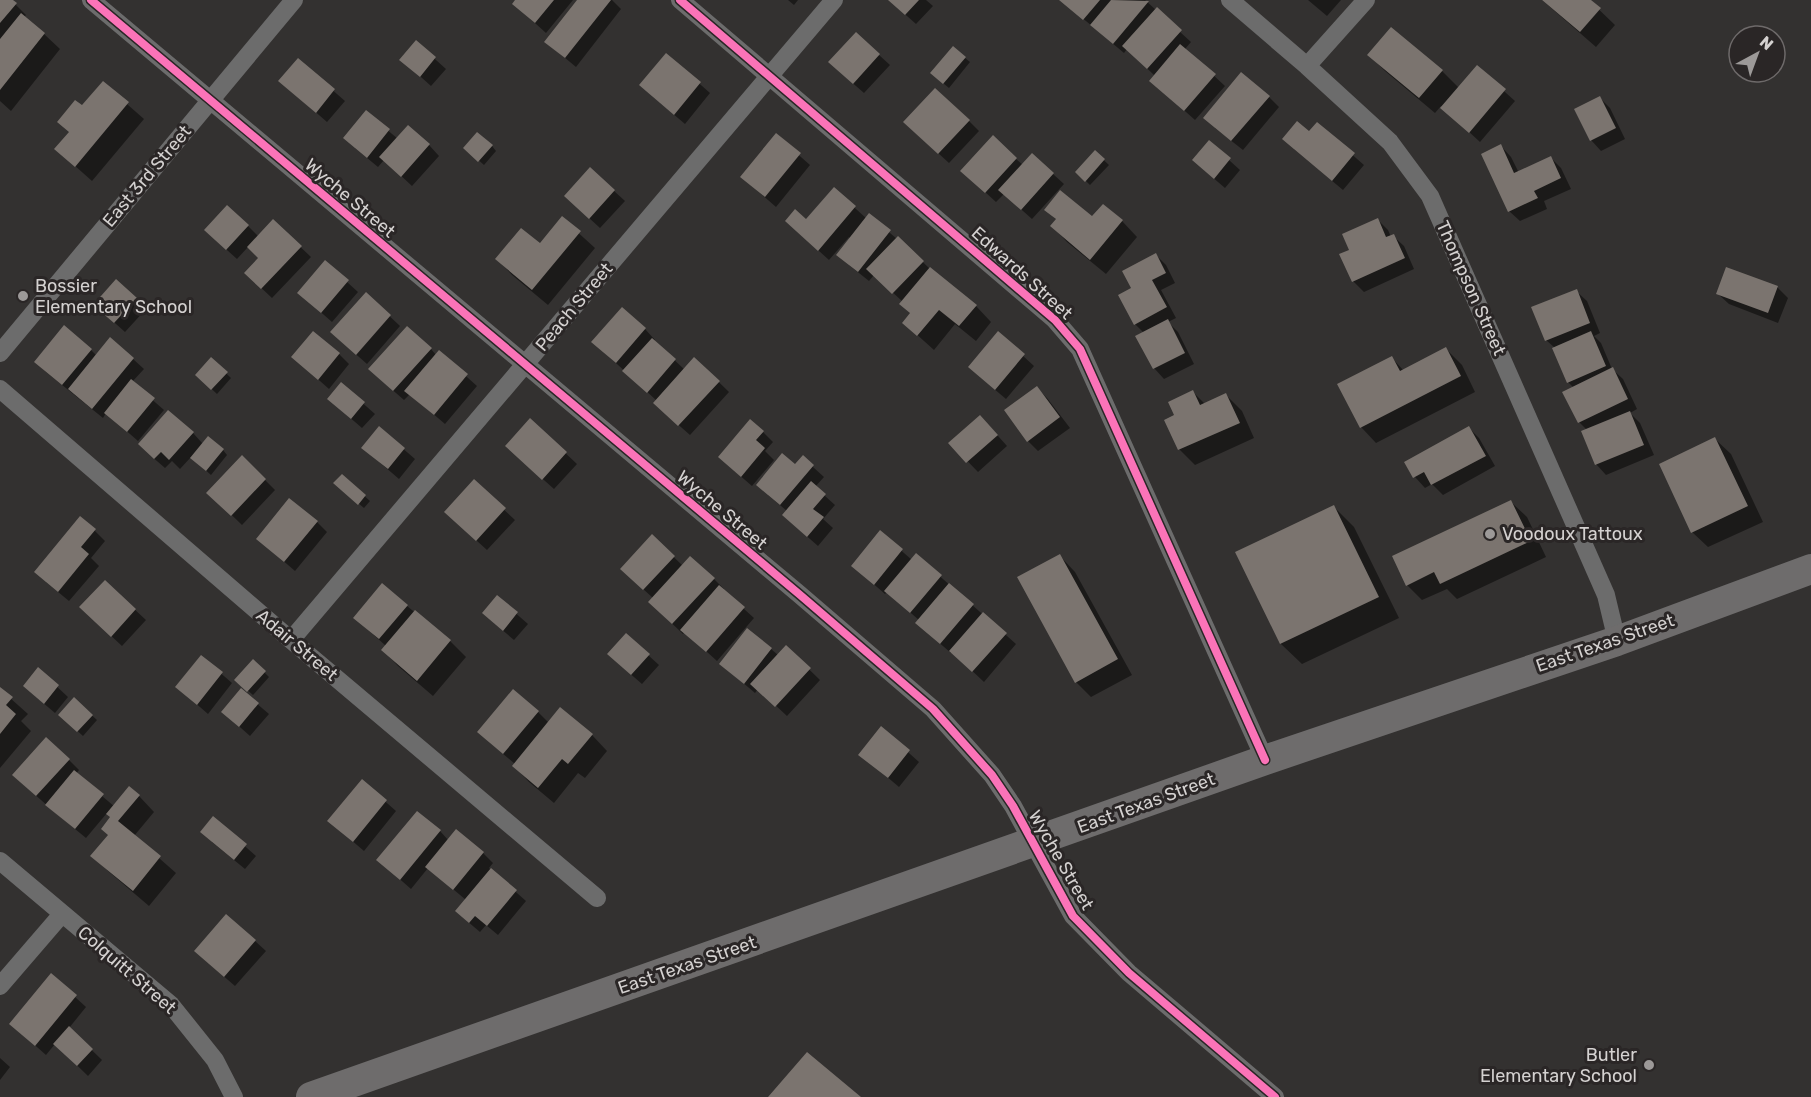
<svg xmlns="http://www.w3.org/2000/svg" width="1811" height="1097" viewBox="0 0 1811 1097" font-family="Rubik,sans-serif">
	<rect width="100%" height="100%" fill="#333130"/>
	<path fill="#0007" d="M0,0h11l15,15 -2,2 20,17 16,15 -49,62 -11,-10z
		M517,0h56l-27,33 -32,-29z
		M579,0h33l9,9 -45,58 -30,-25z
		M788,0h10l-4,5z
		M889,0h37l7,6 -17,18z
		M1061,0h84l46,42 -6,7 40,37 -30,34 -36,-32 -4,-12 -28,-27 -3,4z
		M1308,0h33l-14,16z
		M1542,0h47l26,25 -19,22z
		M416,42l30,27 -15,17 -29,-26z
		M667,55l43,38 -25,31 -33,-28z
		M879,55l11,10 -26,28 -24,-21z
		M1369,55l73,16 17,17 18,-21 38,34 -35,41 -39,-36 -6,7 -50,-42z
		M965,58l5,4 -21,26 -12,-10z
		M298,60l47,41 -18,21 -47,-41z
		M103,83l41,36 -52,62 -36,-32 14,-17z
		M1269,97l10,10 -36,43 -28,-22z
		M1600,98l10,10 15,31 -24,12 -10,-11z
		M366,112l32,27 31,6 10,11 -27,30 -28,-26 -6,7 -23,-19z
		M969,121l10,10 -30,32 -34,-31z
		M1317,124l47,41 -21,25 -49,-41z
		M776,135l34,30 -34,42 -23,-20z
		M1209,142l31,28 -15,18 -21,-18z
		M492,146l4,5 -12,14 -19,-17z
		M1501,146l10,11 8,16 32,-15 10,10 10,21 -27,12 3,8 -27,12 -11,-10z
		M1095,152l14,13 -19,20 -13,-13z
		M1032,155l32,29 -32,35 -28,-25 -8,8 -23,-21 43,-22 7,6z
		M590,169l35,32 -25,27 -24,-22z
		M834,189l33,30 2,-4 28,24 1,-1 32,31 46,37 15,16 -15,19 -21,-17 -21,26 -30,-27 7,-9 -8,-12 -29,-27 -5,6 -20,-16 2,-26 -2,-2 -20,23 -32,-29z
		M1046,210l47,9 29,2 15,16 -31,37 -39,-32 -15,-16 5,-6z
		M562,218l33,30 -47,57 -36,-30 -15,-16 43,-14z
		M1378,220l10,10 3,7 2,-1 11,10 10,23 -50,23 -11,-11 -2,-31z
		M273,221l38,36 -39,41 -16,-15 4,-25 -12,-11 -11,12 -20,-18 31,-15 11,11z
		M1156,255l10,10 9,18 -14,7 15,28 -8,4 10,10 16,32 -30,15 -10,-11 -10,-35 -9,-9 -2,-35z
		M325,262l33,30 -26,30 -33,-29z
		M1777,287l11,11 -10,25 -49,-19 -11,-10z
		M1576,291l11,10 13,32 -6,3 7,7 11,26 11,10 14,30 -7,4 10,10 14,32 -48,20 -10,-11 -9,-34 -8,-8 -5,-34 -6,-6 -13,-34 -9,-8z
		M366,294l34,32 -33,38 -25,-22z
		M136,299l10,10 -21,23 -19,-17z
		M622,309l23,20 10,11 -1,1 31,29 10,-11 34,33 -39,43 -25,-22 -8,-12 -53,-49z
		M998,333l36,33 -28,33 -26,-22z
		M431,349l5,6 3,-3 38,34 -32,38 -35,-30 -6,6 -24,-21z
		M1446,349l16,16 13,27 -99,51 -15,-16 31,-69 12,13z
		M91,350l6,6 36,3 11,10 -12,13 32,28 -26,31 -32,-28 -3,5 -57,-46 -10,-10z
		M339,354l10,10 -20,25 -36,-32z
		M211,359l20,19 -14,16 -20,-19z
		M341,384l34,30 -13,14 -22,-19z
		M1037,388l10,10 23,30 -32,23 -10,-10z
		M1193,392l13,13 20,-10 16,16 12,27 -59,27 -16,-16 -3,-33z
		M530,420l47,44 -23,25 -37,-33z
		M990,427l17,19 -29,26 -28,-29z
		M379,428l36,31 -16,20 -36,-31z
		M1469,428l10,10 16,28 -52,29 -11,-11 -7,4 -10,-11 -9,-15z
		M763,432l10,10 -8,9 9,9 -22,26 -22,-19z
		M193,433l10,11 20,6 4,5 -16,20 -20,-18 -11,12 -8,-8 -7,7 -15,-13z
		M1715,439l16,15 32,68 -55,25 -16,-15z
		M242,457l33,33 -33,35 -34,-33z
		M803,458l21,19 -9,10 20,18 -12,14 10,9 -15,18 -24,-21 -7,-14 -19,-16z
		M342,476l28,25 -6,7 -24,-20z
		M474,482l41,38 -28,30 -31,-28z
		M1511,502l16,15 19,40 -89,42 -10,-10 -25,11 -15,-15z
		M1334,507l20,20 45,91 -97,46 -21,-20 -44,-91z
		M317,522l10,10 -32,39 -37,-32z
		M94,530l11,11 -14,17 8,8 -30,35 -23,-19z
		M880,532l32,28 4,-5 100,89 -32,38 -32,-30 -1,1 -23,-20 -8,-12 -33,-29 -2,2 -32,-28z
		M652,536l31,30 31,13 10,10 -1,1 31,28 -37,43 -32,-29 -2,2 -23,-22 -7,-14 -21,-19z
		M1060,556l15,16 57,103 -41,22 -15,-15z
		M105,582l41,38 -24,26 -30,-28z
		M497,597l31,27 -14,16 -20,-17z
		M407,606l43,35 16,16 -33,39 -35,-30 -15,-16 3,-4 -31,-28z
		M786,647l34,33 -33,36 -29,-27 -3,4 -34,-29 50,-15 7,6z
		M648,655l11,10 -17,19 -23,-20z
		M202,657l30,26 -24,31 -31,-27z
		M253,661l16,16 -16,18 -17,-15z
		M38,669l30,28 -13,16 -20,-17z
		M0,689l28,25 -7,7 10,10 -31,37z
		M241,690l28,24 -19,22 -27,-24z
		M74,699l23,21 -14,16 -23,-21z
		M538,712l11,11 43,12 15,16 -22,27 -7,-5 -24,30 -25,-21 -15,-16 1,-2 -26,-22z
		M881,728l38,34 -20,25 -39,-33z
		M69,760l10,10 -3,4 39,33 24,-11 15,16 -20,24 42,37 -27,33 -41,-35 -16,-16 17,-19 3,-18 -5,-5 -21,25 -28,-23 -34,-30z
		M362,781l34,30 -32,40 -35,-30z
		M213,818l43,38 -11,13 -33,-27z
		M440,831l9,10 34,12 10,10 -4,5 37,33 -28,34 -12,-10 -6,7 -13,-11 -1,-21 -38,-32 -17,21 -33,-29z
		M255,941l11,10 -31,35 -29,-25z
		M51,975l35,32 -17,21 33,32 -14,16 -33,-32 -9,11 -35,-31z
		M0,1058l10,9 -10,13z"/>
	<path fill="#7b746f" d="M0,0h13l4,3 -17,20z
		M515,0h39l-19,23 -23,-19z
		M577,0h34l-46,58 -21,-16z
		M888,0h31l-14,15z
		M1059,0h41l-17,20z
		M1111,0l38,1 -36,43 -23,-19z
		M1542,0h49l10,8 -21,24z
		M1157,7l25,23 -35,39 -25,-23z
		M21,13l24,20 -45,57v-51z
		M1391,27l52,43 -24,28 -52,-43z
		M856,32l24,22 -27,30 -25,-22z
		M416,40l20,17 -16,20 -21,-17z
		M1180,44l36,30 -32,37 -35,-30z
		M953,46l13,11 -23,27 -13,-11z
		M666,53l35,29 -27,33 -35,-30z
		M298,58l37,31 -19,24 -38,-32z
		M1477,65l29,24 -37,44 -29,-25z
		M1241,72l29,24 -39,45 -28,-23z
		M103,81l26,21 -54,65 -21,-18 15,-17 -12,-10 18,-22 7,5z
		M935,88l35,32 -32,34 -35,-32z
		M1600,96l16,32 -26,13 -16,-32z
		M366,110l24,19 -23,29 -24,-20z
		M1297,121l12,10 8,-9 38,31 -23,28 -50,-42z
		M408,125l22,19 -29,33 -22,-20z
		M477,132l16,13 -15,17 -15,-14z
		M776,133l25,20 -36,44 -25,-20z
		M993,135l24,23 -32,35 -25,-22z
		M1209,140l22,18 -17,21 -22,-19z
		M1501,144l13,29 37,-17 10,22 -27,13 4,7 -30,14 -27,-58z
		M1095,150l10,9 -20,23 -10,-10z
		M1032,153l22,20 -33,37 -23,-20z
		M590,167l25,23 -26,29 -25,-23z
		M834,187l22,19 -38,45 -33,-30 10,-12 11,10z
		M1060,190l32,26 11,-12 20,16 -33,40 -40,-34 6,-7 -12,-9z
		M227,205l22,20 -23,25 -22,-20z
		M869,213l22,17 -33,42 -22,-17z
		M562,216l19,15 -49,59 -37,-31 26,-31 19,15z
		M1378,218l8,19 8,-3 11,24 -53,24 -13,-28 10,-4 -7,-16z
		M273,219l29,27 -41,43 -17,-16 14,-15 -11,-11z
		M898,236l26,25 -32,33 -26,-25z
		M1156,253l10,20 -14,7 15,27 -33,18 -16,-30 13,-7 -9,-17z
		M325,260l24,20 -28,33 -24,-20z
		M930,267l47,38 -18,21 -20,-16 -22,26 -15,-13 8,-10 -11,-9z
		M1726,267l52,19 -10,27 -52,-19z
		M116,279l21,19 -23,25 -21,-18z
		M1577,289l13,34 -45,18 -14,-34z
		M366,292l25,23 -35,40 -26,-23z
		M622,307l24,21 -30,35 -25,-21z
		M1168,319l17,34 -32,16 -18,-33z
		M64,325l28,24 -30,36 -28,-23z
		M407,326l25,22 -39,43 -25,-22z
		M313,331l27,22 -22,27 -27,-23z
		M998,331l27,23 -30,36 -27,-23z
		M1591,331l15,35 -39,17 -15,-35z
		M110,337l24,21 -42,51 -24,-20z
		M652,338l24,21 -29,34 -25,-22z
		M1446,347l15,29 -101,52 -23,-44 55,-28 8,15z
		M439,350l29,24 -34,41 -30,-24z
		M211,357l17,15 -17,18 -16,-15z
		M694,357l26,24 -42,45 -25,-23z
		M1613,367l15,32 -50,24 -16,-31z
		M131,379l24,19 -28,34 -23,-19z
		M341,382l24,20 -14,17 -24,-20z
		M1037,386l23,31 -33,25 -23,-32z
		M1193,390l7,15 26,-12 14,30 -62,27 -14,-30 10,-5 -6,-13z
		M168,410l26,22 -25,28 -8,-8 -7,7 -16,-15z
		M1630,411l14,34 -49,20 -14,-34z
		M980,415l18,20 -32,28 -18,-20z
		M530,418l37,34 -25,28 -37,-34z
		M750,419l14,12 -8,9 9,8 -24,29 -23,-20z
		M379,426l26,22 -17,21 -27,-21z
		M1469,426l17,30 -55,29 -7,-13 -11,6 -9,-16z
		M208,436l16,13 -18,22 -16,-13z
		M1715,437l33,69 -57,27 -32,-69z
		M782,453l13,11 8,-9 11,10 -34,40 -24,-20z
		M242,455l24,24 -35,37 -25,-23z
		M342,474l24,21 -8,10 -25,-22z
		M474,479l32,29 -30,33 -32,-29z
		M811,481l15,13 -13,15 11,8 -17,20 -25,-22z
		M289,498l29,23 -34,41 -28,-23z
		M1511,500l20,41 -91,43 -6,-12 -28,14 -14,-30z
		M1334,505l45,92 -99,47 -45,-92z
		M80,516l16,13 -15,18 8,7 -31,38 -24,-20z
		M880,530l23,19 -29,36 -23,-19z
		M652,534l23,22 -32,34 -23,-21z
		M916,553l26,22 -32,38 -26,-22z
		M1060,554l58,105 -43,24 -58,-106z
		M690,556l25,22 -43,46 -24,-22z
		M105,580l31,29 -25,28 -32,-30z
		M382,583l26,22 -29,34 -26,-21z
		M949,583l25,21 -34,40 -25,-21z
		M719,585l26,22 -39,45 -26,-22z
		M497,595l21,17 -15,19 -21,-18z
		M415,610l36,30 -34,41 -36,-31z
		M983,612l24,21 -35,39 -23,-21z
		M747,628l25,20 -28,36 -25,-20z
		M626,633l24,21 -19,21 -24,-21z
		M786,645l25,23 -36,39 -25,-23z
		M201,655l22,17 -26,33 -22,-18z
		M253,659l13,12 -19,21 -13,-12z
		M38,667l21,18 -15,19 -21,-18z
		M0,687l13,10 -7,8 10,9 -16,20z
		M241,688l18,15 -20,24 -18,-15z
		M513,689l26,22 -36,43 -26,-22z
		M74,697l19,18 -16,17 -19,-17z
		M560,707l33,27 -25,30 -6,-5 -24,29 -26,-22z
		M881,726l29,24 -22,28 -30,-23z
		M46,737l24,22 -34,37 -24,-21z
		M74,770l30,24 -29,35 -30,-24z
		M362,779l25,21 -34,42 -26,-21z
		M129,786l11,9 -22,26 43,35 -28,35 -43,-35 18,-21 -7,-6 9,-12 -4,-3z
		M417,811l24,19 -41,50 -24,-20z
		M213,816l34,28 -13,16 -34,-28z
		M456,829l28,23 -31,38 -28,-23z
		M491,868l26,22 -30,36 -12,-10 -6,7 -14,-12z
		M226,914l30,26 -32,37 -30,-26z
		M51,973l26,22 -42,51 -26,-22z
		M69,1026l24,23 -16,17 -24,-22z
		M807,1052l54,45h-93z"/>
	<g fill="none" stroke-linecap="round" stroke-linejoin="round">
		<path stroke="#6c6c6c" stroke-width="18" d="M91,0l708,594 134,115 59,66 21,31 60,110 56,57 146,124
			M680,0l375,320 25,29 185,411
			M1230,0l77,66 83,76 40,54 176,399 11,46
			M1307,66l59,-66
			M0,353l294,-353
			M0,389l291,251 306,258
			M291,640l543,-640
			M0,861l171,144 44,55 19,37
			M0,986l62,-72"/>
		<path stroke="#6e6c6c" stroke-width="30" d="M311,1097l954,-337 352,-119 194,-72"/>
		<defs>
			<path id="cycleway" d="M91,0l708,594 134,115 59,66 21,31 60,110 56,57 146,124
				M680,0l375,320 25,29 185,411"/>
		</defs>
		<use href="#cycleway" stroke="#2a2626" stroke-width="11"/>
		<use href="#cycleway" stroke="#fb73b8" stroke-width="8"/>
	</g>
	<g fill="#9c9998" stroke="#2a2626" stroke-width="2">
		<circle cx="23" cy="296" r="6"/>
		<circle cx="1490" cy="534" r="6"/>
		<circle cx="1649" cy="1065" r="6"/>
	</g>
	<g text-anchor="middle" stroke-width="6" stroke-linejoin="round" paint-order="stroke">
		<g font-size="18" fill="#d4d1d0" stroke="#2a2626">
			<text transform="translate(147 176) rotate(-50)" y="6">East 3rd Street</text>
			<text transform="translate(350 198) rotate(40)" y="6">Wyche Street</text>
			<text transform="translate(1022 273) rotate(42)" y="6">Edwards Street</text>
			<text transform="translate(1471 288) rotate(66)" y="6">Thompson Street</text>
			<text transform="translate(574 307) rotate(-50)" y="6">Peach Street</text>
			<text transform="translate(722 510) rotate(40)" y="6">Wyche Street</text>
			<text transform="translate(1605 643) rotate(-19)" y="6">East Texas Street</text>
			<text transform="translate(297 645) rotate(40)" y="6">Adair Street</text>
			<text transform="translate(1146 803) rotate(-20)" y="6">East Texas Street</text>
			<text transform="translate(1061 860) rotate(60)" y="6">Wyche Street</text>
			<text transform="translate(687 965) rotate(-19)" y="6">East Texas Street</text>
			<text transform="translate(127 970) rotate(41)" y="6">Colquitt Street</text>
		</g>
		<g font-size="18" fill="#d4d1d0" stroke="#2a2626" text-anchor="start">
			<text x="35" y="292">Bossier<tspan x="35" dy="21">Elementary School</tspan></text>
			<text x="1502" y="540">Voodoux Tattoux</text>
			<text x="1637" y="1061" text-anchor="end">Butler<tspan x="1637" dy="21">Elementary School</tspan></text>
		</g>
	</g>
	<g transform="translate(1757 54) rotate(41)"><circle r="28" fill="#2a2626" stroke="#6e6a6a" stroke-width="1.5"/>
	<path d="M0-4.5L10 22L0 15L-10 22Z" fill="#9c9998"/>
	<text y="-9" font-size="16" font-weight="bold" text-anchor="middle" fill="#d4d1d0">N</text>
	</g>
</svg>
